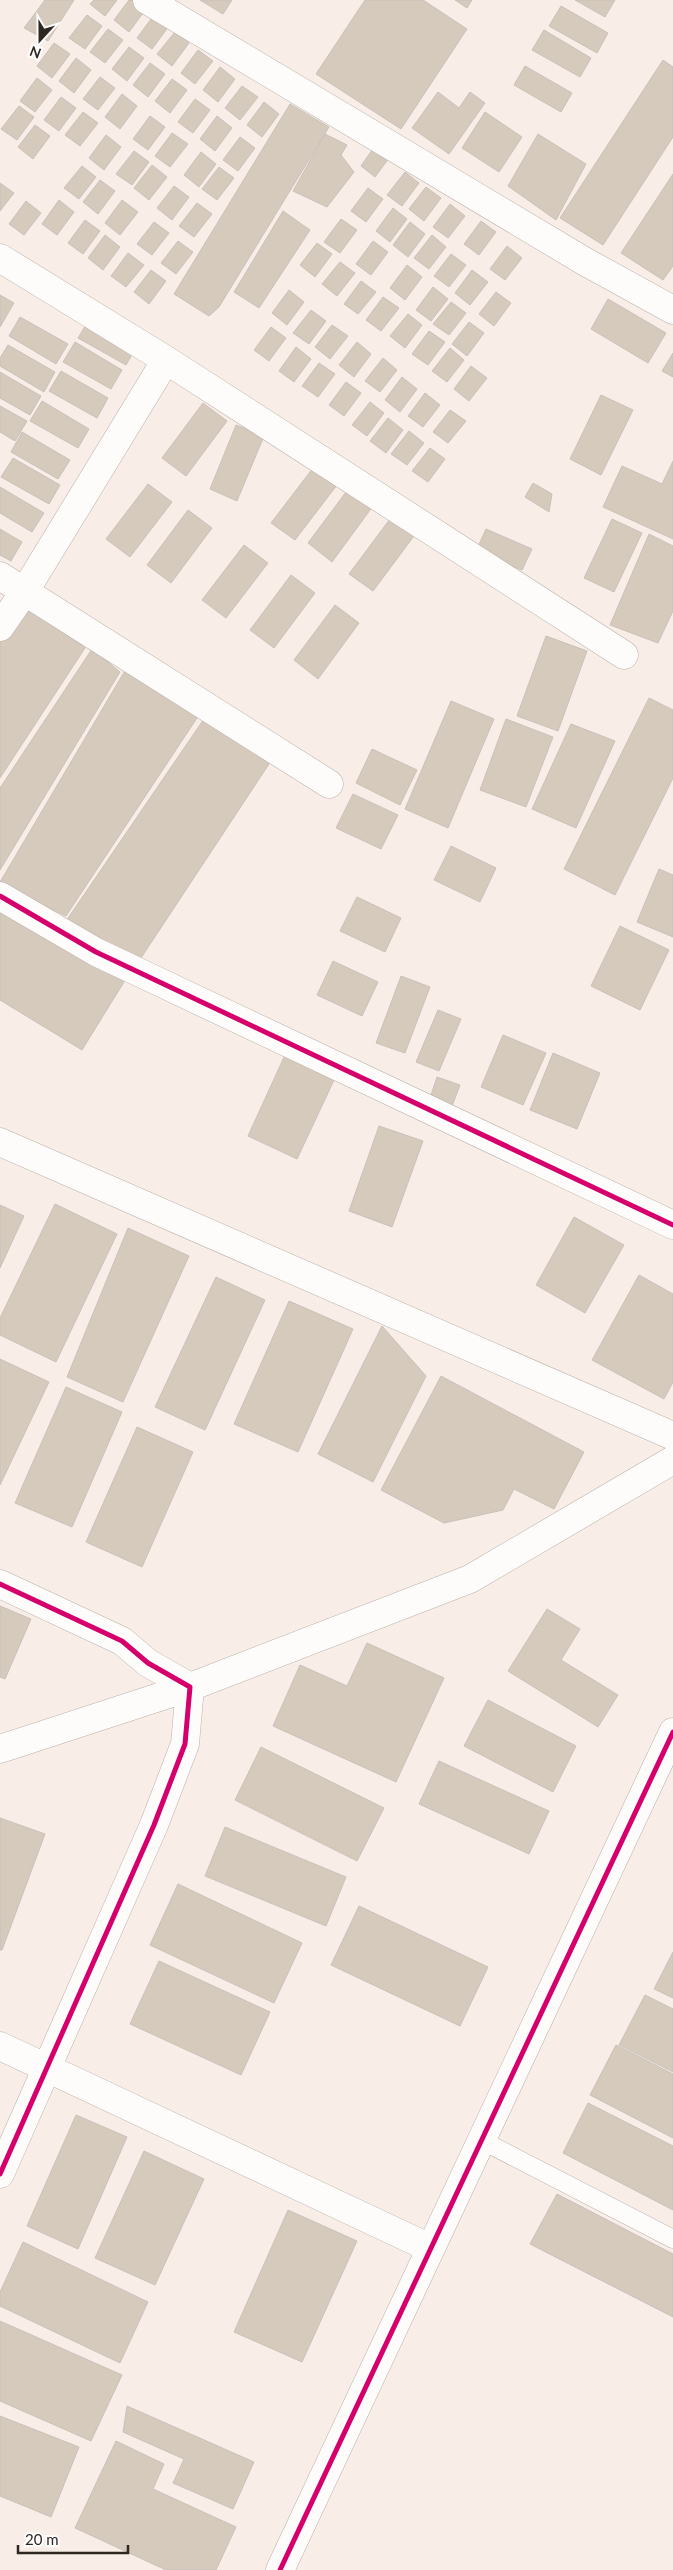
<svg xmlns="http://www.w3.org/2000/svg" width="673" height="2570" viewBox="0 0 673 2570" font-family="Lato,sans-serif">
	<rect width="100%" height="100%" fill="#f8eee7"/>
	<path fill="#d5cabc" stroke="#c9c1ba" d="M45,0h29l-26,41 -24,-13z
		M94,0h23l-12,16 -15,-12z
		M129,0h6l11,9 -17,23 -15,-12z
		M200,0h32l-9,14z
		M365,0h58l44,29 -66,100 -85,-55z
		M455,0h17l-5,8z
		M575,0h40l-10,17z
		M561,6l47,27 -11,20 -48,-27z
		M87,15l15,11 -17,23 -16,-11z
		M154,15l15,11 -17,23 -15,-11z
		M108,29l15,11 -18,23 -15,-11z
		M544,30l47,28 -11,19 -48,-27z
		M175,32l14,11 -17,23 -15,-12z
		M54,43l16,11 -18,24 -15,-12z
		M129,47l15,11 -17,23 -15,-12z
		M198,50l15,11 -18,23 -14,-11z
		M76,58l15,12 -17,23 -15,-12z
		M663,60l10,7v70l-70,108 -43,-27z
		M150,63l15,11 -17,23 -15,-12z
		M525,66l47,27 -11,19 -47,-27z
		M220,67l15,12 -17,23 -15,-12z
		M100,77l15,11 -17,22 -15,-11z
		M37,78l15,12 -17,22 -15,-11z
		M172,79l15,11 -17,23 -15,-12z
		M242,86l16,11 -18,23 -15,-12z
		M438,92l21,16 11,-16 15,11 -36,51 -37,-26z
		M122,94l15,12 -17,23 -15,-12z
		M61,97l15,11 -17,23 -15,-11z
		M195,99l15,11 -17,23 -15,-11z
		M264,102l15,12 -17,23 -15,-12z
		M290,104l39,23 -110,180 -10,9 -35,-22z
		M19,106l15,11 -17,23 -16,-11z
		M83,112l15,11 -18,23 -15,-11z
		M485,112l37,25 -23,35 -37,-24z
		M150,116l15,11 -17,23 -15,-11z
		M217,116l15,12 -17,23 -15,-12z
		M35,125l15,11 -17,23 -15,-12z
		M172,133l16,11 -18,23 -15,-11z
		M325,134l22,11 -6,10 13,17 -27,35 -34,-16z
		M538,134l48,30 -30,56 -48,-34z
		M106,135l15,12 -17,23 -15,-12z
		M240,137l15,11 -17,23 -15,-11z
		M377,143l15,11 -17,23 -14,-11z
		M134,151l15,11 -17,23 -16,-11z
		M201,152l15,12 -17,23 -15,-12z
		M152,165l15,12 -18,23 -15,-12z
		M82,166l14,11 -17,22 -15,-11z
		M219,167l15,11 -17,22 -15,-11z
		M405,172l14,11 -17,23 -15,-11z
		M673,174v92l-10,14 -42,-27z
		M100,180l15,11 -17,23 -15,-12z
		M0,183l14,10 -14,18z
		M174,186l15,11 -17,23 -15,-12z
		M426,187l15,11 -17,23 -15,-12z
		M368,188l15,11 -17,23 -15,-11z
		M59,200l15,12 -17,23 -15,-11z
		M122,200l16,12 -18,23 -15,-12z
		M26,201l15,12 -17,22 -15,-11z
		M197,203l15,11 -18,23 -15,-11z
		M450,204l15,12 -17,22 -15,-11z
		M393,208l14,11 -17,23 -14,-11z
		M283,211l27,19 -51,78 -25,-16z
		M341,219l16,11 -17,23 -16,-11z
		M85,220l15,11 -17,23 -15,-11z
		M481,221l15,11 -17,23 -15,-11z
		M154,222l15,11 -17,22 -15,-11z
		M410,222l15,12 -17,23 -15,-12z
		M105,235l15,12 -17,23 -15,-12z
		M432,235l14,12 -17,22 -15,-11z
		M178,241l15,11 -17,22 -15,-11z
		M373,241l15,11 -17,23 -15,-11z
		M317,243l15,11 -17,23 -15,-12z
		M507,246l15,12 -17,22 -15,-11z
		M128,253l16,12 -18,22 -15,-11z
		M451,254l15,11 -17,22 -15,-11z
		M340,262l15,11 -18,23 -15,-12z
		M407,265l15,12 -17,23 -15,-12z
		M151,270l15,11 -17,23 -15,-12z
		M472,270l16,12 -18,23 -15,-12z
		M361,281l15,11 -18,22 -14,-10z
		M433,287l15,12 -17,22 -15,-11z
		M289,290l15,12 -17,23 -15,-12z
		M496,292l15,11 -17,23 -15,-12z
		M0,295l14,8 -14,24z
		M383,297l16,11 -18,23 -15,-11z
		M608,299l58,34 -18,30 -57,-34z
		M451,302l15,11 -17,22 -16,-11z
		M311,310l15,11 -17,23 -16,-11z
		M408,314l14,11 -17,23 -15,-12z
		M20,317l48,27 -12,20 -47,-28z
		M90,318l47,28 -11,19 -48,-27z
		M469,322l15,11 -17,23 -15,-12z
		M332,325l16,11 -18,23 -15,-12z
		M271,327l15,11 -17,23 -15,-11z
		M429,331l16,11 -17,23 -16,-11z
		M75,342l47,28 -11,19 -48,-27z
		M357,342l14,12 -17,23 -15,-12z
		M8,345l47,27 -11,20 -44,-26v-8z
		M296,347l15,12 -17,23 -15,-11z
		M450,348l14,12 -17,22 -15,-11z
		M673,353v24l-11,-6z
		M383,358l14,12 -17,22 -15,-11z
		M319,363l16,11 -17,23 -16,-11z
		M471,366l16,12 -18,23 -15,-12z
		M61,371l47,27 -11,20 -48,-27z
		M0,372l41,24 -11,19 -30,-17z
		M402,377l15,12 -17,23 -15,-12z
		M346,382l15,11 -17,23 -15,-11z
		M425,393l15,12 -17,22 -15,-11z
		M601,395l32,15 -32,65 -31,-16z
		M42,401l47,28 -11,19 -48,-27z
		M370,402l14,11 -17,23 -15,-11z
		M203,403l24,18 -41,55 -24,-18z
		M0,406l27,15 -12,20 -15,-9z
		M450,410l16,11 -18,22 -15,-11z
		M388,418l15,12 -17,23 -16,-12z
		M236,425l28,11 -27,65 -27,-12z
		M409,431l15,12 -17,22 -16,-11z
		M22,432l48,28 -12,19 -47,-27z
		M430,448l15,11 -17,23 -16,-11z
		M13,458l47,27 -11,19 -48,-27z
		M673,461v78l-70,-32 19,-41 40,18z
		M313,468l24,17 -42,55 -24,-17z
		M533,483l19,11 -3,18 -24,-15z
		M148,484l24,18 -42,55 -24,-18z
		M0,487l44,26 -12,19 -32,-19z
		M349,488l24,18 -41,56 -24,-19z
		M188,510l24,18 -41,55 -24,-18z
		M390,519l24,17 -41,55 -24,-17z
		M612,519l30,14 -28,59 -30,-14z
		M0,529l22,13 -11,19 -11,-6z
		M486,529l46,20 -10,21 -46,-19z
		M649,534l24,12v65l-15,32 -48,-18z
		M244,545l24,18 -42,55 -24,-18z
		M291,575l24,18 -41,55 -24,-18z
		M26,601l59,47 -85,130v-140z
		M335,605l24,18 -41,56 -24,-19z
		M546,636l41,15 -29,80 -41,-15z
		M92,649l28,23 -120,198v-82z
		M126,669l73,46 -133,201 -66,-32v-2z
		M649,698l24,12v68l-58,117 -51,-26z
		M451,701l43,18 -46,109 -43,-19z
		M206,716l63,48 -132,200 -73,-40z
		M506,719l47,18 -27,70 -46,-17z
		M571,724l44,17 -39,87 -44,-19z
		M372,749l45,21 -17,35 -44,-22z
		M353,794l45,21 -17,34 -45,-21z
		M451,846l45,22 -16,34 -46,-22z
		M659,869l14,6v62l-36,-15z
		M357,897l44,21 -16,34 -45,-21z
		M0,906l124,76 -42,68 -82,-50z
		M620,926l49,24 -29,60 -49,-24z
		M333,961l45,21 -16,34 -45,-21z
		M401,976l29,11 -25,66 -29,-10z
		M438,1010l23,9 -22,52 -23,-9z
		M503,1035l43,18 -23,52 -42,-18z
		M553,1053l47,20 -23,56 -47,-19z
		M285,1055l50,23 -38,81 -49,-23z
		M437,1077l23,8 -9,24 -22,-8z
		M379,1126l44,15 -31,86 -43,-16z
		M55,1204l62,30 -61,128 -56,-27v-17z
		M0,1205l24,11 -24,52z
		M574,1217l50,28 -39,68 -49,-28z
		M128,1228l61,28 -66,146 -56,-25z
		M639,1275l34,19v88l-9,17 -72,-39z
		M216,1277l49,23 -60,130 -50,-23z
		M289,1301l64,28 -55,123 -64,-28z
		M382,1326l44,50 -53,106 -55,-28z
		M0,1359l49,23 -49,103z
		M441,1376l143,76 -30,57 -40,-20 -11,21 -59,13 -63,-33z
		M66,1387l56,25 -50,115 -57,-24z
		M137,1427l56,25 -51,115 -56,-25z
		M0,1606l31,13 -26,60 -5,-2z
		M547,1609l33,20 -19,31 57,35 -20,32 -90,-56z
		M367,1643l77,35 -48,104 -123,-56 27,-61 47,21z
		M488,1700l88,46 -23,46 -89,-46z
		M261,1747l123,61 -27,53 -122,-61z
		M439,1761l110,50 -20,43 -110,-50z
		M0,1818l45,16 -43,116h-2z
		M225,1827l121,50 -20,49 -121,-50z
		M178,1884l124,59 -28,60 -124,-58z
		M359,1906l129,61 -28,59 -129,-61z
		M673,1952v46l-19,-9z
		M159,1961l111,51 -29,63 -111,-51z
		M645,1995l28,14v63l-54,-27z
		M616,2045l57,29v64l-83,-43z
		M588,2103l85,43v64l-110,-57z
		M76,2115l51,22 -49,112 -51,-23z
		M144,2151l60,28 -49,106 -60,-27z
		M557,2194l116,60v63l-143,-73z
		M288,2210l69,31 -55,121 -68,-30z
		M23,2242l125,60 -28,61 -120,-57v-14z
		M0,2321l122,54 -31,66 -91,-40z
		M127,2406l127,56 -21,47 -60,-26 11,-24 -61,-27z
		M0,2416l79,31 -28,70 -51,-21z
		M116,2441l48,23 -11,25 83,38 -20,43h-50l-91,-42z"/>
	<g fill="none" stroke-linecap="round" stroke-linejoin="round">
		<defs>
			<path id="service" d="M481,2140l192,99"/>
			<path id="minor" d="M147,0l437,261 89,49
				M0,258l166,102 458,295
				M0,576l329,208
				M0,627l25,-36 141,-231
				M0,896l96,56 577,273
				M0,1584l122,57 26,22 42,24 -5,57 -31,81 -154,349
				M0,1749l190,-62 280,-108 203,-119
				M0,2046l430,202"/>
			<path id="tertiary" d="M0,1142l673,294
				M280,2570l393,-838"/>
		</defs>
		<use href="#service" stroke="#b8b0aa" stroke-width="19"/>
		<use href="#minor" stroke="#b8b0aa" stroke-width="29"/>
		<use href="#tertiary" stroke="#b8b0aa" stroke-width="29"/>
		<use href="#service" stroke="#fefcfb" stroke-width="18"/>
		<use href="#minor" stroke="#fefcfb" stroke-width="28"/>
		<use href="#tertiary" stroke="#fefcfb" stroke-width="28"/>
		<defs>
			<path id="cycleway" d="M0,896l96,56 577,273
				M0,1584l122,57 26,22 42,24 -5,57 -31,81 -154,349
				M280,2570l393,-838"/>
		</defs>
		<use href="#cycleway" stroke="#fff" stroke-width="8"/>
		<use href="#cycleway" stroke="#d6006c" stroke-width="5"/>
	</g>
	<g transform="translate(40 40) rotate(201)" stroke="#ffffff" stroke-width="4" paint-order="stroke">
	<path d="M0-4L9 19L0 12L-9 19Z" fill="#2e2721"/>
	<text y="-8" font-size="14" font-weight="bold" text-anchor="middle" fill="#2e2721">N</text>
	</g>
	<path d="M18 2545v8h110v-8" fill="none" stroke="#2e2721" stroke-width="2.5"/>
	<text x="25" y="2545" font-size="15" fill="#2e2721" stroke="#ffffff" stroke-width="4" paint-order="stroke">20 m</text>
</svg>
